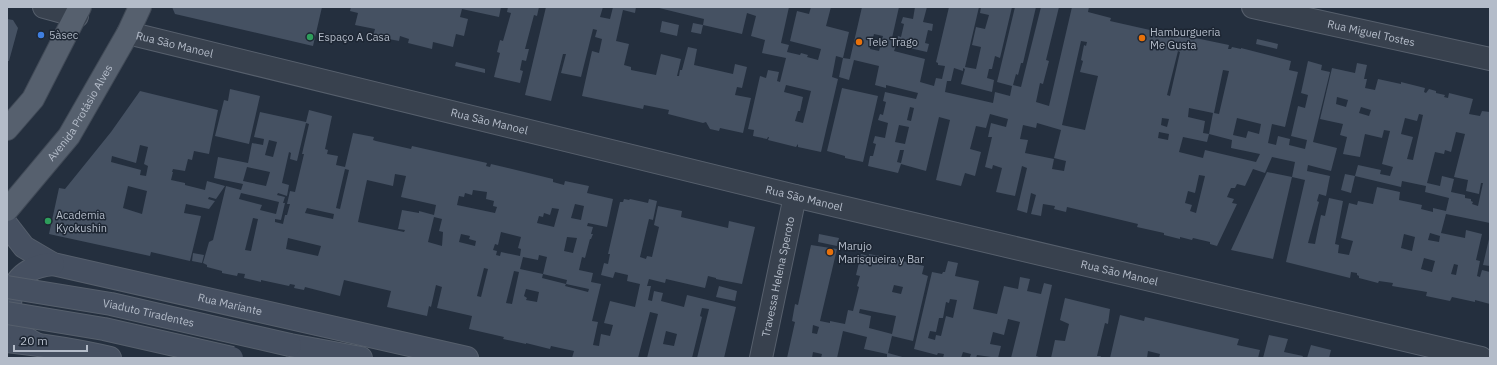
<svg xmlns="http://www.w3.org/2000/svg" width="1497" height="365" viewBox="0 0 1497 365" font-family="'IBM Plex Sans',sans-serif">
	<rect width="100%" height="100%" fill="#242f3e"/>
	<path fill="#455162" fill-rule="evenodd" d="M172,7h150l-9,39 -138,-32z
		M351,7h150l-2,10 -37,-8 -2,8 8,2 -4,17 -8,-2 -3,13 -20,-5 -1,7 -24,-6 1,-4 -9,-3 -1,5 -26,-5 2,-7 -20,-4 3,-12 -8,-2z
		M508,7h31l-2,9 -3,-1 -9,34h4l-3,12 -4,-1 -2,10 3,1 -3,12 -26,-6 6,-24 -3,-1 3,-12 3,1 8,-28 -4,-1z
		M546,7h57l-3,10 10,2 3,-12h23l-1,6 -12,-3 -7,31 13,3 -5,21 7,2v3l25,5 5,-21 20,5 -4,17h2l1,-6h2l6,-23 9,2 -3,16 39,9 2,-10 12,3 -5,21 -5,-1 -2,8 16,3 -8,35 -23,-5 -1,3 -9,-2 -4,-7 -3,1 -35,-9 1,-4 -25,-5 -1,4 -61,-13 10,-45 7,2 3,-14 -7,-2 2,-7 -4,-1 -12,48 -20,-4 5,-19h-3l-12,47 -26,-6z
		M655,7h80l6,1v-1h48l-8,36 8,2 -2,7 13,3 1,-2 7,2 -1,2 11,3 3,-11 -31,-8 7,-30 12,3 2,-7h20l-5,19 23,6 -6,26 -7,-2 -4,21 6,2 -17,73 -23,-5v-3l-2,3 -28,-7 1,-3h-1l-1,2 -14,-3 1,-6 -6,-1 12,-53 6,2 2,-8 11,2 -2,9 3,1 6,-24 -24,-5 3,-13 -14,-4 5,-20 -9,-3 -5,21 -39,-9 1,-6zM786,85l25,6 -8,32 -8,-2 3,-10h2l3,-14 -19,-5z
		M862,7h37l-7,31 5,2 1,-4 3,1 3,-13 -3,-1 2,-6 10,2 2,-12h12l-4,15 10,2 -1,7 -4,-1 -3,13 4,1 -2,8 -31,-7 -2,6 31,8 -5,23 14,4 2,-8 6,1 3,-13 -7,-1v-2l-2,-1 13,-55h30l-14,60 11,2 5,-22 -9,-2 4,-18 9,2 4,-14 -9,-2 1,-6h31l-12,51 -5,-2 -3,13h-3l-2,9 7,2 -2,12 -31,-8 4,-15 -2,-1v3l-9,-3 -3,13h-4l-2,11 48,11 2,-11 15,4 2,-10 -15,-4 18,-75h21l-13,56h-2l-3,12 -2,-1 -3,11 8,2 20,-80h18l-13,53 3,1 -6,23 -3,-1 -4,19 13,4 23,-99h17l-1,5 23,6 -1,3 71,16v-2l48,10 -1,4h3l1,-2 9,2v-1l50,13 -2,9 9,2 -13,55 -13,-3 -4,19 8,2 2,-9 12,3 -1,6 16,4 2,-9 -16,-4 7,-30 7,2 3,-13 -7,-2 7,-32 14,4 -1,5 9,2 -17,70 24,6 -6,23 -23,-6 -1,6 23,5 -4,20 -7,-2 -2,7 2,1 -11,41 7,1 6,-29 4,1 4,-18 14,3 -8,43 4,1 -1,8 11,2 4,-14 -12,-3 8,-35 8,2 1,-4 15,3 4,-17 23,5 -1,8 23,5 -1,4 12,3v-4l13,3 3,-13 -24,-6 1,-6 -24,-5 -1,6 -46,-11 3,-11 23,5 -1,4 10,2 3,-9 -11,-3 8,-33 -6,-1 -2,8 -17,-4 -5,23 -17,-3 4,-17 -7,-2 3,-11 -23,-5 12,-51 23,5 2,-10 10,2 -3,14h3l-2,9 10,2 3,-11 23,5v-2l24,6 -1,4 2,1 3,-4 7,2v2l9,2 -1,2 4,1 1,-5 24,6 -4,15 11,2 2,-5 8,1v111l-44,-9 -5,19 24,5 1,-8 16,4 -6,26 4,1 -3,15 3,1 2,-7 8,2v32l-15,-4v2l-23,-5 -2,4 -24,-5 1,-4 -35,-6 1,-3 -14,-2 -1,2 -19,-5v-2l-2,-1v-2l-6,-1 -1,6 -64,-16 19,-82 -13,-3 3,-15 -23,-5 -7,16 -12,-4 -8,17 -8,-2 -2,4h-4l-4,9 7,2 -2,4 5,1 -20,42 -7,-2v-2l-17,-4 -1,2 -12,-3v2l-16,-4v-2l-27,-6 1,-3 -71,-17 -1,5 -12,-3 1,-3 -12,-2 -2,12 -10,-2 5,-19 -5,-2 -4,20 -10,-3 10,-42 -5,-2 -7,30 -19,-4 6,-24 -9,-3 -1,4 -7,-2 7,-30h-4l3,-14 15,4 2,-8 -18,-5 -4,14 -10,-2 -6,23 11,3 -6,24 -10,-3 -4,13 -25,-6 14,-60 -11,-3 -13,54 -25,-7 -3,9 -30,-7 2,-10h3l3,-12 -3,-1 2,-7 10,2 3,-15 -10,-3 2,-6 3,1 3,-13 -3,-1 2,-9 31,7 2,-6 -32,-8v3l-11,-3 4,-19 -25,-6 -5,20 -10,-3 4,-19 7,1zM874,34l9,2 -4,15 -9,-2zM1081,41l6,1 -1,4 -2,-1 -3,15 2,1 -3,11 18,4 -13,54 -23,-5zM1178,51l2,1 -10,44 -3,-1zM1223,70l6,1 -10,43 -5,-1zM1337,97l11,3 -2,7 -10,-3zM910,107l4,1 -3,13 -4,-1zM1361,107l10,3 -2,6 -10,-3zM1189,108l24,5 -4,21 23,6 -1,8 29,6 -4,8 -51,-12 -2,8 -24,-6 4,-15 24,5 2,-8 -6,-1 2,-12 -17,-4zM1419,114l4,1 -10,45 -6,-1 6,-22 -12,-3 4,-16 12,3zM1162,118l7,1 -2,8 -6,-2zM1237,118l24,6 -2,10 -11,-3 -2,7 -13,-3zM1037,123l24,7 -7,28 12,3 -2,10 -12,-2 2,-10 -29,-6 3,-13 -8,-1 3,-14 13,3zM899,125l10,2 -4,17 -10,-2zM1159,132l10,2 -1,6 -10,-2zM1456,132l9,2 -11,43 14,3 -2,11 13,3 2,-11h2l-5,23 -6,-2 1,-2 -2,-1v-2l-6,-1v-3l-14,-3 3,-13 -12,-3 -2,10 -13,-3 8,-31 9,2 1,-4 6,2zM900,150h4l-3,13 -4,-1zM1199,175l6,1 -9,37 -6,-2 2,-6 -7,-2 3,-12 7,2zM1430,233l10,3 -1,6 -11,-2zM1404,234l11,3 -3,14 -11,-3zM1424,258l11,3 -3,11 -11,-3zM1454,264l4,1 -2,10 -5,-1z
		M7,19l6,1 5,8 -9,33h-2z
		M662,21l17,4 -2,11 -17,-4z
		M693,23l10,2 -2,9 -10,-2z
		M1257,39l21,5 -1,5 -21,-5z
		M456,62l29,7v4l-30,-7z
		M842,88l36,8 -15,66 -18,-4v-2l-18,-5z
		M230,89l30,7 -11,48 -34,-8 9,-36 4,1z
		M140,91l78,19 -9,44 -15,-3 -2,9 -4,-1 -3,12 -12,-2 -1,3h1l-2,8 14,3v2l20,5 2,-9 18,5 -9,13 -7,-2 -1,2 7,2 -6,8 -23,-5 -2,9 17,3 -11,45 -39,-9 -1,4 -101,-22 10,-46 6,1 46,-57zM140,145l8,2 -4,17 4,2 -2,10 -6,-1 1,-5 -30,-8 1,-6 24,7zM128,186l19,5 -5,23 -19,-6z
		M309,110l23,6 -7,33 3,1 -1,4 11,2 -2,9 9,2 8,-34 21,4 -1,3 3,1 35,8 1,-3 75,17 -1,3 4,1 1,-3 62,15v3l11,3 1,-4 24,5 -2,7 26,6 -6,28 -19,-4 -1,3 6,1 -2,7h2l-2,5h-1l-5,19 -3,-1 -3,13 14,3 -2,9 10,2 -9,37 6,1 -5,23 6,1 2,-12 9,2 3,-11 -9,-2 6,-22 25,6 5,-23 -13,-3 1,-6 -13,-3 -2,6 -12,-3 3,-12 4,1 2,-10h-2l12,-52h3l1,-3 5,1 1,-1 18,4 1,-4 8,2 -4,19 -4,-1 -9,38 6,2 1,-3 5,1 7,-30 -5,-2 4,-19 24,5 -1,6 47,11 1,-7 26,6 -13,57 -26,-5v-1l-8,-2 -3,12 -39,-9 -1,4 -16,-4 -2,7h4l-3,14 4,1 2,-10 9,2 -2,8 23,6 3,-12 49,12 -12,51h-27l12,-49 -7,-1 -2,8 2,1 -10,41h-45l11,-44 -8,-2 -12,46h-66l2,-7 -23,-5 -1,3 -24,-6v1l-23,-5 1,-2 -35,-8 3,-13 -35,-8 5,-21 -6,-2 -5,22 -2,-1 -2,10 -40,-9 4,-16 -47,-11 -4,16 -35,-9 -1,3 -10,-2 1,-3 -5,-1 -1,2 -28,-6v2l-17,-4 1,-4 -7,-1 -1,3 -15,-3v-2l-15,-4v-2l-4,-2 6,-21 4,-2 13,-54 15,4 2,-6 -29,-6 4,-21 30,6 4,-20 11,2 1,-6 -10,-2 6,-25 46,10zM306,123l3,1 -7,30h2l-9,38 -5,-1 -3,13h3l-3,11h-2l-2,9 -8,-2v-3l6,1 4,-17h-2l2,-6 -8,-2 1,-2 9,3 2,-11 -7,-2 7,-31 2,1 -1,6 7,2zM269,140l8,2 -4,15 -8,-2zM247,167l23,5 -4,14 -23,-5zM345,169l4,1 -9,39 -4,-1zM395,174l11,2 -5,21 35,8 -2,10 -15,-4v2l-17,-3 -4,19 7,1 -1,2 -46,-10 9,-42 26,6zM473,190l14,2 -1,7 8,2 -1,5 4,1 -2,6 -38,-8 2,-9 5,1 1,-4 7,2zM241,193l38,9 -3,12 -16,-4 2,-5 -23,-6zM575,204l9,2 -3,14 -10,-2zM307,208l27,6 -1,5 -28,-6zM552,208l7,1 -5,18 -17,-4 2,-7 4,1 1,-4 6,2zM434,217l8,2 -3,12 4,1 -1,14 -14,-4zM253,218l5,1 -7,32 -6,-1zM501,232l20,5 -3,11 3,1 -1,7 -19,-4 -1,4 -4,-1 1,-4 -4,-1 2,-6 3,1zM461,234l9,2 -1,3 7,2 -1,5 -16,-4zM567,237l10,1 -4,15 -9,-2zM288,238l33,8 -3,10 -32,-7zM539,255l8,2 -4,17 24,6 -1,4 23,5 -1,3 -23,-6 1,-2 -24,-6 1,-4 -23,-5 3,-12 15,3zM484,268l4,1 -7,28 -4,-1zM514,271l5,1 -7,32 -6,-1zM526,289l13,3 -2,10 -11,-2 1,-2 -3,-2zM666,331l11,3 -3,12 -11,-2z
		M1267,172l25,5 -19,82 -42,-9z
		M1345,174l10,2 -4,17 -10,-3z
		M819,234l20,4 -2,8 -19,-4z
		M1489,239h1v27l-7,-1z
		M811,245l26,4 -17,72 10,2v-2l15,3 3,-14 5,1 6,-24 -2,-1 3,-10 -4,-1 5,-21 8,2v-2l16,3 39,9 -2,8 6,2 -15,65 -21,-5 -4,17 18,5h-19v-4l-23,-5 3,-12 -24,-6 -6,27h-16l1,-4 -9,-2 -1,6h-25l8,-36 -3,-1 3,-17 3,1zM894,285l9,2 -2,7 -9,-2zM860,309l36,7 -4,18 -23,-6 2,-12 -12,-3zM813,325l6,2 -2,7 -5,-1z
		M193,253l11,2 -2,8 -10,-2z
		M948,261l10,2 -3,13 24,5 -6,28 24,5 7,-28 14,3 2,-12 10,2 -3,12 14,3 3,-11 8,2 -16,71 6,2h-31l9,-36 -12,-3 -4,16 -11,-3 -3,12 11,2 -3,12 -21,-3 -1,3 -6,-1 1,-3 -8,-2 -2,6h-18l1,-4 -6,-1 -1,2 -23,-6 18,-77 10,2 1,-2h2zM950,299l7,1 -4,18 -7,-2 -5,20 -5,-1 -1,5 -7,-2 2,-7 6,1 3,-14h4l3,-16 3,1z
		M719,286l18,5 -2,10 -19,-4z
		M1065,298l45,11 -2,15 -3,-1 -8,33h4l-1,2h-49l4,-18 10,1 4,-17 -9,-4z
		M1120,315l24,6 1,-4 94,22 -2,6 23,5 -2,8h-99l1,-4 -12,-3 -1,7h-37z
		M1269,335l19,4 -4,13 19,4 -1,2h-39z
		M1311,345l20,5 -2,8h-22z"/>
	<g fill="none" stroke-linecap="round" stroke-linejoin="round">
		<defs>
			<g id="minor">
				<path d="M44,7l33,9"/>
				<path id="s1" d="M1253,7l237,52"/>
				<path id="s2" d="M128,33l667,163 686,162"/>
				<path id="s3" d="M761,358l34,-162"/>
			</g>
			<g id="secondary">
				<path id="s4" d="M7,225l17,22 29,17 414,94"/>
				<path d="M7,341c35,4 69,9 103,17"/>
				<path d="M36,344c-8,-4 -14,-8 -19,-15 -13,-19 -7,-47 12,-58 7,-5 15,-6 24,-7"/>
				<path d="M290,345l71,13"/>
			</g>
			<g id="primary">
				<path d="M7,129l26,-30 47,-92"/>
				<path id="s5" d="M7,210l62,-74 59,-103 12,-26"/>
			</g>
		</defs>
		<use href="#minor" stroke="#565f6c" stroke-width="24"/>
		<use href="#secondary" stroke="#565f6c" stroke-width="24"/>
		<use href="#primary" stroke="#414a57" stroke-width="24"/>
		<use href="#minor" stroke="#38414e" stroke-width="22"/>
		<use href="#secondary" stroke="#465061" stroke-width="22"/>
		<use href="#primary" stroke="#56606e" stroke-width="22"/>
		<defs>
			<g id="secondary-bridge">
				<path id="s6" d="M7,287l104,17 179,41"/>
				<path d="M7,313l97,16 128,29"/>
			</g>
		</defs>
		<use href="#secondary-bridge" stroke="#565f6c" stroke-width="24" stroke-linecap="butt"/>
		<use href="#secondary-bridge" stroke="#465061" stroke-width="22"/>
	</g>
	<circle fill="#3f7fe0" stroke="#1d2633" stroke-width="1.5" cx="41" cy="35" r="4"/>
	<g fill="#2e9e5b" stroke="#1d2633" stroke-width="1.5">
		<circle cx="310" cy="37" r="4"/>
		<circle cx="48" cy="221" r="4"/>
	</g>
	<g fill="#e8710a" stroke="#1d2633" stroke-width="1.5">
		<circle cx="1142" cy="38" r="4"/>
		<circle cx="859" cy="42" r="4"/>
		<circle cx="830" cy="252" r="4"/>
	</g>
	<g text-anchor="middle" stroke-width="3" stroke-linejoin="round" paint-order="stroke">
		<g font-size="11" fill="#b4bcc9" stroke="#1d2633" text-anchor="start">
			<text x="1150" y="36">Hamburgueria<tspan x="1150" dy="13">Me Gusta</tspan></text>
			<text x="49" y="39">5àsec</text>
			<text x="318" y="41">Espaço A Casa</text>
			<text x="867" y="46">Tele Trago</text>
			<text x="56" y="219">Academia<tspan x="56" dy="13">Kyokushin</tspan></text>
			<text x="838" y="250">Marujo<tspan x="838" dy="13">Marisqueira y Bar</tspan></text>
		</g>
		<g font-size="11" fill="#b4bcc9" stroke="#1d2633">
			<text dy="4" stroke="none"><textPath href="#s1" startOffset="121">Rua Miguel Tostes</textPath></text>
			<text dy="4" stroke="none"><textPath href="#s2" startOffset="48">Rua São Manoel</textPath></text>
			<text dy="4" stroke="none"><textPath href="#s5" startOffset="122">Avenida Protásio Alves</textPath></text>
			<text dy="4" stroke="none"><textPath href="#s2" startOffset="372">Rua São Manoel</textPath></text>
			<text dy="4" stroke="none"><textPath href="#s2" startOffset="696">Rua São Manoel</textPath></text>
			<text dy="4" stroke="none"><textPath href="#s2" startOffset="1020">Rua São Manoel</textPath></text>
			<text dy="4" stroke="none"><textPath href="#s3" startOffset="83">Travessa Helena Speroto</textPath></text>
			<text dy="4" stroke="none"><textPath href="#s4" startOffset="243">Rua Mariante</textPath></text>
			<text dy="4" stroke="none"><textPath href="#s6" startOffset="144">Viaduto Tiradentes</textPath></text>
		</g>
	</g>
	<rect width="1497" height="365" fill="none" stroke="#b4bcc9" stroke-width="16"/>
	<path d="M14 345v6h73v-6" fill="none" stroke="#b4bcc9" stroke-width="2"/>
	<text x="20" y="345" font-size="12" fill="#b4bcc9" stroke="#1d2633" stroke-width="3" paint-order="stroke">20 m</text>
</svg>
